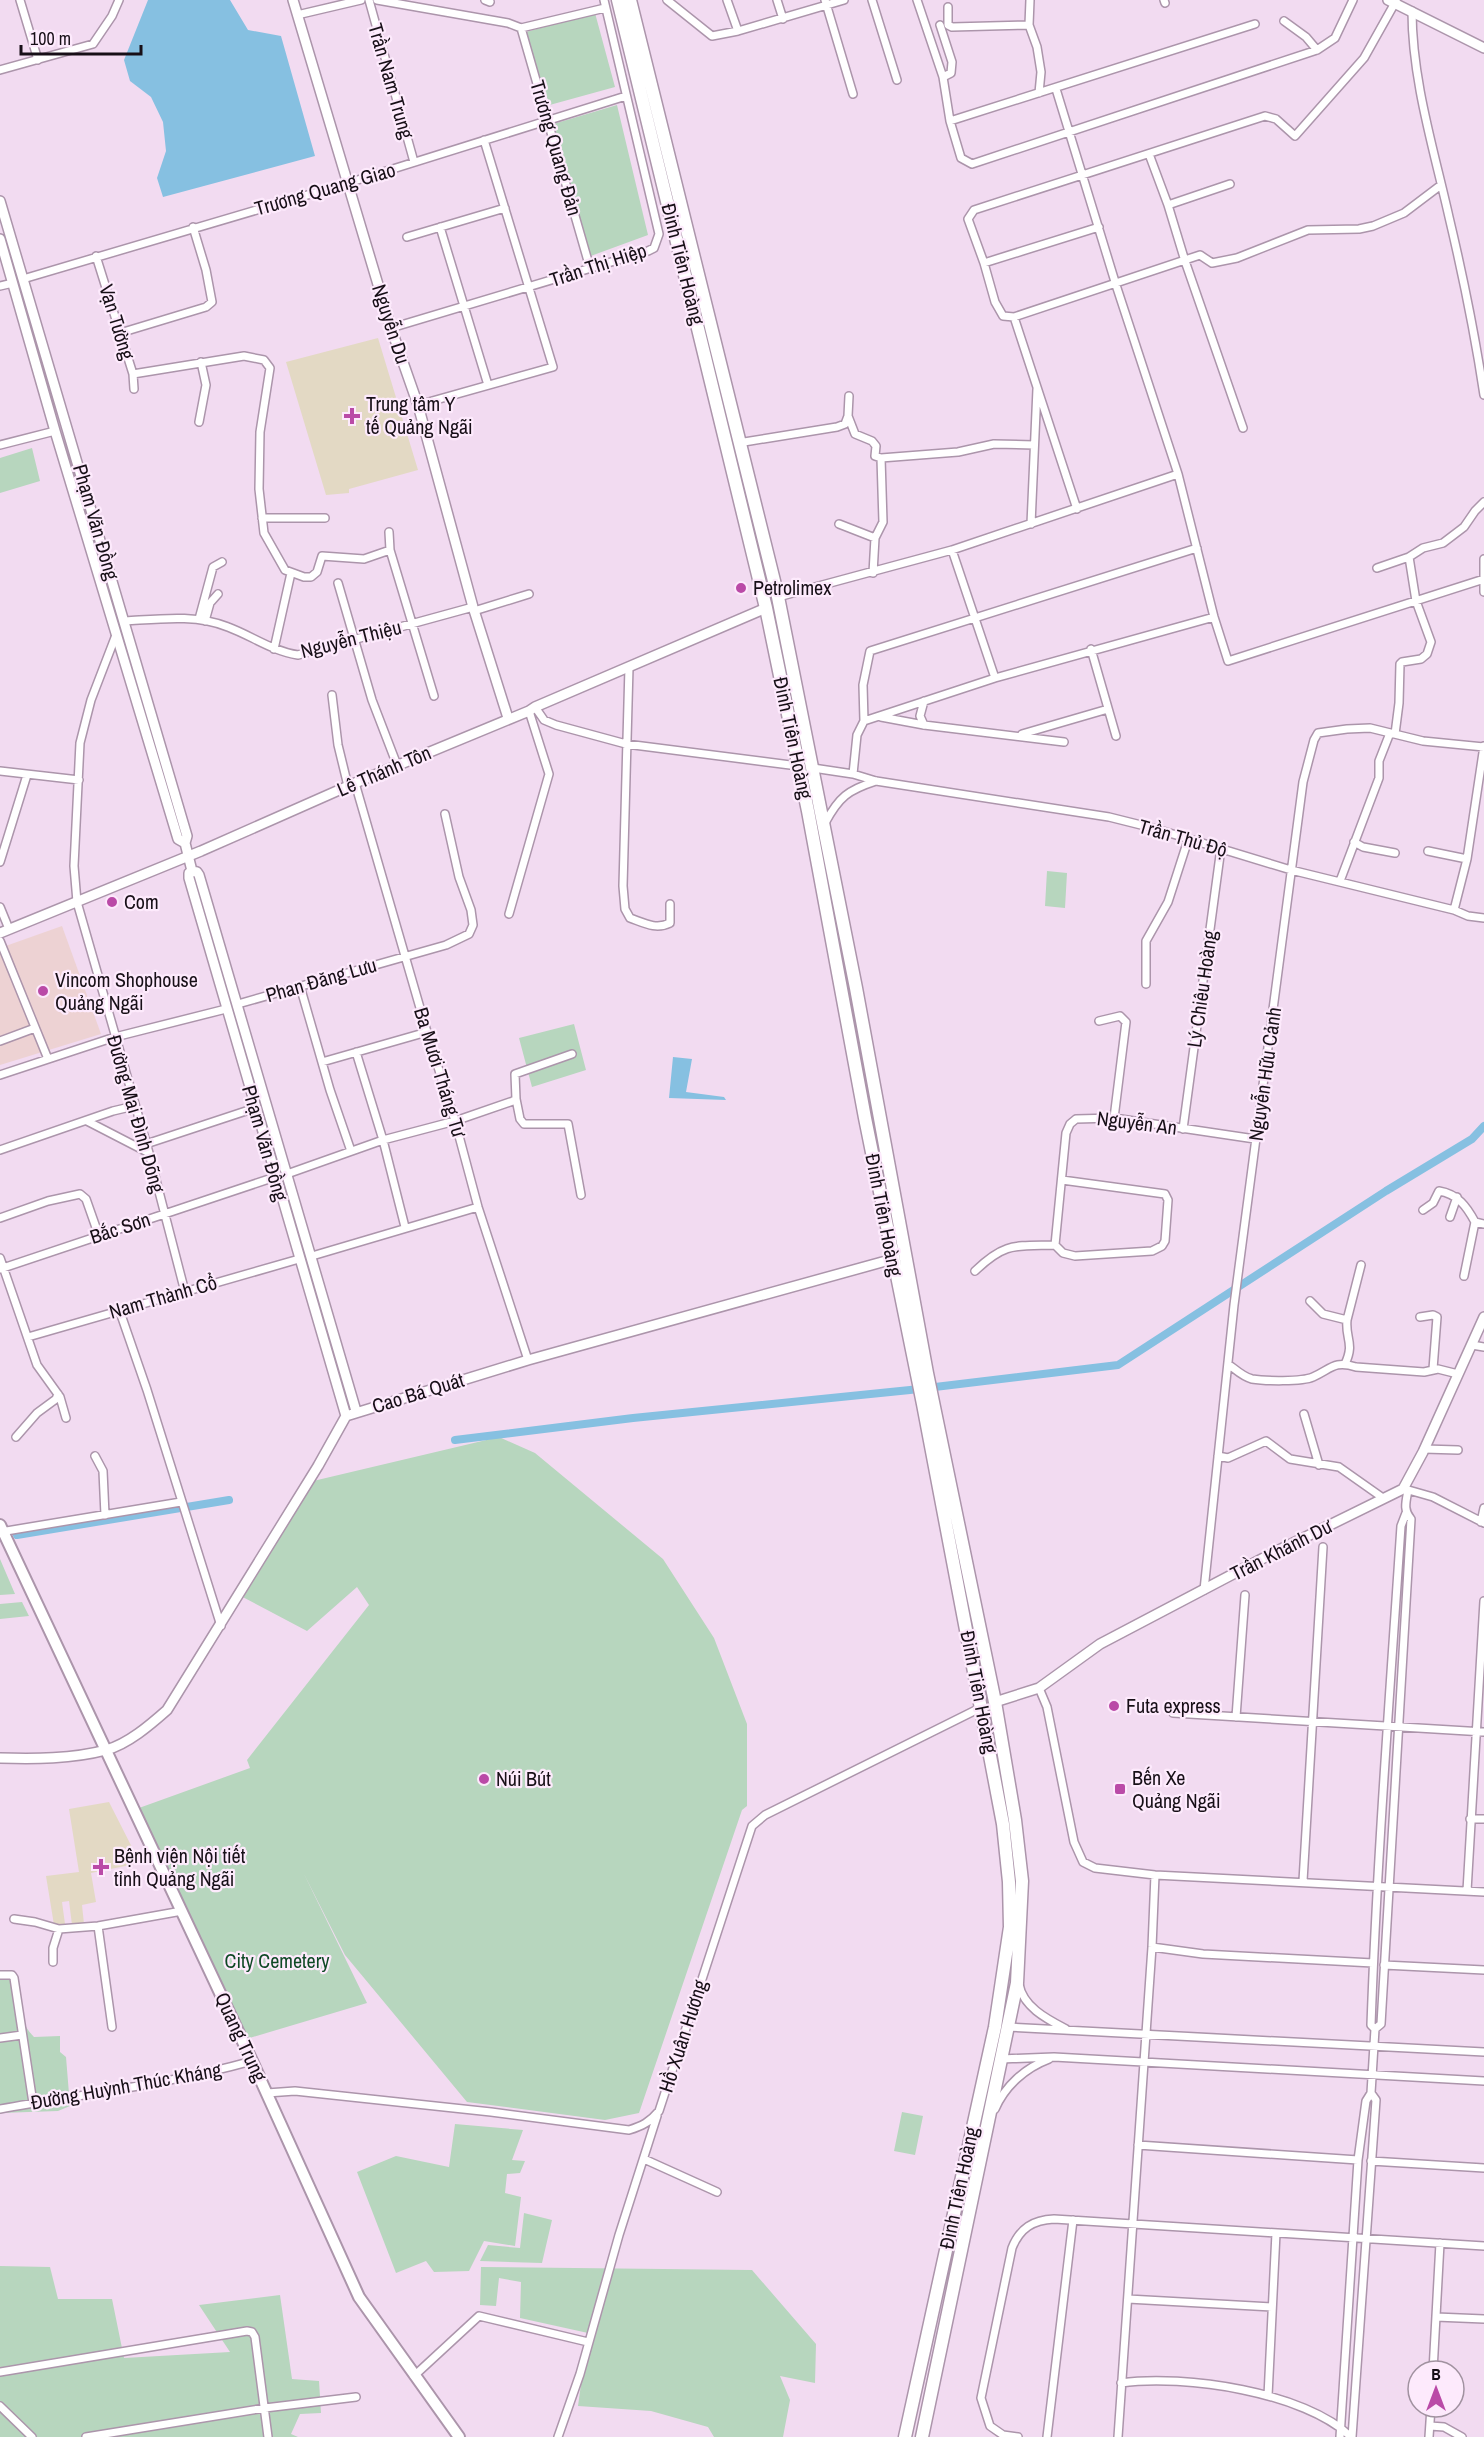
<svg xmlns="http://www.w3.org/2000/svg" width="1484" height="2437" viewBox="0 0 1484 2437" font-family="'Archivo Narrow',sans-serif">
	<rect width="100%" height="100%" fill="#f2dbf1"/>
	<path fill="#edd2d3" d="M62,926l39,108 -101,31v-117z"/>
	<path fill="#e3d9c4" d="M378,338l40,132 -69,19v4l-23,2 -40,-133z
		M109,1802l31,61 -49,10 5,29 -14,3 2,19 -12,1 -3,-24 -7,1 3,22 -11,1 -8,-49 33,-4 -10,-63z"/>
	<path fill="#b7d6be" d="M595,13l20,74 -69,19 -20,-74z
		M617,105l31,130 -60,22 -38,-132z
		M32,448l8,33 -40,12v-35z
		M1047,871l20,2 -2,35 -20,-2z
		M574,1024l12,46 -54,17 -13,-49z
		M499,1437l36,16 128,106 51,79 33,86v82l-5,4 -103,303 -34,7 -138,-18 -122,-147 -41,-81 63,129 -124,37 -104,-232 111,-40 -3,-8 122,-155 -12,-18 -50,44 -70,-37 72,-112z
		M0,1559l15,35 -15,1z
		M22,1602l7,14 -29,3v-15z
		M12,1978c5,20 6,43 22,59l26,-1v16l6,5 4,49 -12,5 -58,2v-134z
		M902,2112l21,4 -8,39 -21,-4z
		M455,2124l68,6 -11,30 13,1 -5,12 -13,1 -2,19 16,4 -6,49 -31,-5 -15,30 -35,1 -8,-11 -30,12 -39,-101 39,-16 53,11z
		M524,2213l28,7 -10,43 -62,-2 8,-16 32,3z
		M0,2266l50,1 8,32h54l12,59 106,-6 -31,-47 81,-10 12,84 27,2 2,32 -21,1 -9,20 7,3h-298z
		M481,2267l271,3 64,74 -1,39 -35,-7 10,24 -7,37h-69l-6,-10 -57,-16 -73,-5 10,-73 -68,-15 1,-36 -22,-4 -3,28 -16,-1z"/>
	<path fill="#86c0e1" d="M148,0h82l18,30 33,6 34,120 -152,41 -6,-19 9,-27 -3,-29 -12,-25 -21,-16 -6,-21z
		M673,1057l19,2 -6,33 38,5 2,3 -57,-2z"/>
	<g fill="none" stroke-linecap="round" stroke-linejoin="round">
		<path stroke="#86c0e1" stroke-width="8" d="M455,1440l178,-22 277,-28 208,-25 268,-174 86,-52 12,-13
			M17,1535l212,-35"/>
		<defs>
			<path id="street" d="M20,0l18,60
				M369,0l45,162
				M377,0l131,23 13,5 84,-20
				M485,0l5,2
				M667,0l45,36 26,-5 106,-31
				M727,0l11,31
				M777,0l6,19
				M825,0l28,94
				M872,0l25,80
				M917,0l26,77 7,44 11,37 11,6 345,-114 18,-12 18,-38
				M1030,0l-1,25 8,22 4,25 -2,21
				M1164,0l1,3
				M948,7v18l4,2 77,-2
				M1412,11c0,69 22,139 37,206 14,59 26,118 35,178
				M297,15l64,-15
				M1284,21l22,16 11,13
				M940,25l12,37 -1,11 -8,4
				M521,28l69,240
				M0,70l93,-26 19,-28 7,-16
				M1056,89l60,196 62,189 36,143 14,44 256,-82
				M950,121l305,-97
				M1149,154l19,51 17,56 58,167
				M1168,205l62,-21
				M440,227l48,158
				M407,237l98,-29
				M96,256l37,118 1,15
				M984,263l115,-36
				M23,279l325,-96 278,-87
				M0,286l13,-3
				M1014,317l-11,-1 -8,-14 -11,-39 -16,-44 6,-9 291,-94 11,3 19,17 69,-78 32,-57
				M391,328l257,-77 6,-3 5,-14 -55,-234
				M120,333l86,-26 6,-5 -6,-32 -13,-43
				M133,374l111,-18 20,4 6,8 -10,64 -1,57 5,44 21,37 19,7h7l6,-5 5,-16 42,3 26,-9
				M418,405l135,-38 -69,-227
				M848,416l1,-20
				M199,422l7,-37 -5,-23
				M738,443l99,-16 8,-3 3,-8 7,18 17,7 4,5 -1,10 6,2
				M0,445l55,-14
				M1077,509l-63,-192 186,-62 12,8 25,-5 71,-28 51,-1 14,-3 31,-13 37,-28
				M262,518h63
				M839,524l36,14
				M1031,524l6,-135
				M389,532l1,18 44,146
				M952,550l43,128
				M1484,559v33
				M1377,568l32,-11
				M873,573l2,-35 8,-16 -2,-64 77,-6 36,-8 40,1
				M338,583l34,117 25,65
				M778,597l174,-47 226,-76
				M474,611l55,-17
				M199,619l14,-52 9,-5
				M126,621c33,-2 70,-7 102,6 24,9 44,24 70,28l175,-48
				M205,621l5,-18 8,-9
				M116,635l-25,65 -11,43 -6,123 3,36 72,251 36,139
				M274,649l17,-76
				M1091,649l25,87
				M629,667l-6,219 2,23 5,9c14,5 26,12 40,5v-19
				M332,695l6,50 10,41
				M924,701l-4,15 4,9
				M535,707l9,13 12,5 70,19 172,22
				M881,717l43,8 140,17
				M864,721l-1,-36 7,-34 327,-103
				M1022,734l86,-25
				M1395,734l4,-31 1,-39 2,-2 19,-3 6,-5 4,-12 -15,-41 -7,-44 14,-9 20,-5 21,-16 11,-16 9,-9
				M813,768l40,6 23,7 233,36 44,11 138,42 163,40 14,6 16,2
				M0,771l79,9
				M853,774l4,-39 7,-14 131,-43 219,-61
				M355,783l72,249 28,89 23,86 50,153
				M825,823c14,-26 23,-33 51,-42
				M1354,842l9,5 32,6
				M1428,851l39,8
				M0,862l27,-87
				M1340,881l39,-103v-17l11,-28
				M0,907l9,22
				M1454,910l13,-51 17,-113
				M509,914l40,-140 -20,-63
				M0,941l48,118
				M1146,984v-43l22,-39 20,-62
				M300,986l30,104 21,61
				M238,1004l208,-59 23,-11 4,-9 -2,-15 -12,-33 -14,-63
				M1099,1021l21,-5 6,6 -12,96
				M0,1041l35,-13
				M356,1052l27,88 22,87
				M322,1062l105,-30
				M0,1075l115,-38 111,-28
				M516,1099l4,20 4,5h44l13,71
				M87,1121l62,32
				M1183,1129l38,-281
				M146,1144l109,-36
				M0,1150l113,-39 21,-5
				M287,1174l96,-34 72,-19 58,-20 3,-2 -1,-25 57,-20
				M1423,1210l10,-7 6,-12c19,3 28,16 36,31l9,2
				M1450,1217l7,-20
				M0,1218l48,-17 32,-7 6,5 13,37
				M1055,1245l11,-112 4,-9 6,-5 38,-1 141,21
				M312,1256l166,-49
				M0,1258l37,107 23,32 6,21
				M0,1269l275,-92
				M975,1271c30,-29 40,-25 80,-26l8,8 12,3 77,-5 10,-5 3,-5 3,-41 -3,-6 -103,-14
				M1464,1276l11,-54
				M1310,1301l13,13 24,6
				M119,1309l28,81 74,236
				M1420,1317l13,-2 4,2 -4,52
				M28,1337l271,-78
				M1472,1345l12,2
				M1228,1364c7,5 15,13 24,15 12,2 50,3 61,-2 18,-8 21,-17 43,-10l68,5 14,-3 20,5
				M1345,1364c10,-21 0,-25 2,-44l14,-55
				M1304,1414l15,51
				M16,1437l21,-24 19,-14 2,-5
				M1424,1449l34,1
				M95,1456l8,15 2,44
				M1218,1456l10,2 38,-17 24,18 49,8 44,31
				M1405,1489l28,8 51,26
				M1481,1522l3,-14
				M0,1532l181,-30
				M1204,1590l30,-285 69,-523 11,-42 4,-7 29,-4 23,-1 53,13 61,6
				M1039,1688l8,19 27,135 9,20 12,6 60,7 329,17
				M1173,1713l311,19
				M1236,1717l9,-122
				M1470,1819h14
				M1303,1881l20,-334
				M1467,1891l17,-290
				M14,1919l21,3 24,7 39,-3 84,-15
				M98,1926l14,101
				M1152,1947l51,7 170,9
				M53,1962v-14l6,-19
				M1384,1965l100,5
				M0,1975h12l2,3 19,125
				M1019,1984c4,23 28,35 47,45
				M1007,2027l477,25
				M1375,2029l-4,-4c6,-167 19,-333 30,-499l5,-13
				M0,2038l22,-3
				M1001,2059l53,-2 430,24
				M267,2093l28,-2 196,21 138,18c13,-4 21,-8 30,-19l93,-285 13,-11 217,-108
				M0,2109c84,-15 170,-25 252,-48
				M995,2109c10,-23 30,-41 54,-50
				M1138,2145l220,15
				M644,2159l73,33
				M1371,2161l113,7
				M1128,2299l144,8
				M1436,2317l48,2
				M1433,2371l7,-128
				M0,2372l247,-41 5,1 3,5 13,100
				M414,2376l65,-60 109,26
				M1121,2383c63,-9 184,9 230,54
				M1268,2396l8,-163
				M0,2406l32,31
				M1430,2426l14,1 18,10
				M86,2437l179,-29 91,-11
				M558,2437l22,-63 39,-139 38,-119
				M1018,2437l-15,-2 -13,-9 -9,-28 31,-150c8,-20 21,-28 42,-29l430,27
				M1047,2437l26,-217
				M1118,2437l34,-490 3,-72
				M1340,2437l18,-277 8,-59 5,-8 4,-64 6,-5 30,-505c-8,-9 -5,-17 -3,-29
				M1352,2437l24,-337 -5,-7
				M1429,2437l2,-30"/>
			<path id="secondary" d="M293,0l98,328 27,77 55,202 35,111
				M1388,0l96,48
				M0,201l187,635 -2,7 7,28 -3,2v5l157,538
				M0,239l55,192 123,408 7,4
				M192,871l5,1 2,3 157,536
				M0,933l201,-82 154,-68 174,-72 6,-4 231,-99
				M995,1702l44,-14 61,-44 175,-92 128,-63 20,-37 61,-135
				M0,1758c34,1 72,1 106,-8 22,-6 44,-25 61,-40l151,-244 28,-50 182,-56 365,-101"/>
			<path id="primary" d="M0,1525l252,536 107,236 100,140"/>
			<path id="highway" d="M618,0l148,608 42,203 57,307 58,286 80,420 6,58 1,45 -15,100 -90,410
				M630,0l148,597 78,391 71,385 68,329 20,118 7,61 -5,102 -95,454"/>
		</defs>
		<use href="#street" stroke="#ac95ab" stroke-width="10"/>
		<use href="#secondary" stroke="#ac95ab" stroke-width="12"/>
		<use href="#primary" stroke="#ac95ab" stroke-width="14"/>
		<use href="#highway" stroke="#ac95ab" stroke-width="15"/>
		<use href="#street" stroke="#fff" stroke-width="7"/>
		<use href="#secondary" stroke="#fff" stroke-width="9"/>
		<use href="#primary" stroke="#fff" stroke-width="10"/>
		<use href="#highway" stroke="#fff" stroke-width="12"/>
	</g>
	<g fill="#ba4aa7" stroke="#fdeafc" stroke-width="2">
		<path d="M349 407h6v6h6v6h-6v6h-6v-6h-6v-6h6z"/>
		<circle cx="741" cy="588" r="6"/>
		<circle cx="112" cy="902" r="6"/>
		<circle cx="43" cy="991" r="6"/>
		<circle cx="1114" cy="1706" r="6"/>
		<circle cx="484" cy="1779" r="6"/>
		<rect x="1114" y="1783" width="12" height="12" rx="3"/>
		<path d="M98 1858h6v6h6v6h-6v6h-6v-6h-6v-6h6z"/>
	</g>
	<g text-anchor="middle" stroke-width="4.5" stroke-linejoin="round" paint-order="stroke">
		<g font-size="20" fill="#170f17" stroke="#fdeafc">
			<text transform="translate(391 81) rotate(74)" y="7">Trần Nam Trung</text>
			<text transform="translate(556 148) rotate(74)" y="7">Trương Quang Đản</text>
			<text transform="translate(325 189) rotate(-16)" y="7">Trương Quang Giao</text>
			<text transform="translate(683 264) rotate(76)" y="7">Đinh Tiên Hoàng</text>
			<text transform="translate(598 265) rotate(-18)" y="7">Trần Thị Hiệp</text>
			<text transform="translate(117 322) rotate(73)" y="7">Vạn Tường</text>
			<text transform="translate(391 324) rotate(72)" y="7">Nguyễn Du</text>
			<text transform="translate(96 522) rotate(74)" y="7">Phạm Văn Đồng</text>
			<text transform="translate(351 639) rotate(-14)" y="7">Nguyễn Thiệu</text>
			<text transform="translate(793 738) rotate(78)" y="7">Đinh Tiên Hoàng</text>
			<text transform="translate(384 771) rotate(-23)" y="7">Lê Thánh Tôn</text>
			<text transform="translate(1183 838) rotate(16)" y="7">Trần Thủ Độ</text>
			<text transform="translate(321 980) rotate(-16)" y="7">Phan Đăng Lưu</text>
			<text transform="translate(1202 989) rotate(-82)" y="7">Lý Chiêu Hoàng</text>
			<text transform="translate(440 1072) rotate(73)" y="7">Ba Mươi Tháng Tư</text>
			<text transform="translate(1265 1074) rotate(-82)" y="7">Nguyễn Hữu Cảnh</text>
			<text transform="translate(136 1114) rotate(74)" y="7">Đường Mai Đình Dõng</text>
			<text transform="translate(1137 1123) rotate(7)" y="7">Nguyễn An</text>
			<text transform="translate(265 1143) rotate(74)" y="7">Phạm Văn Đồng</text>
			<text transform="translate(884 1215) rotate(79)" y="7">Đinh Tiên Hoàng</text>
			<text transform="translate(120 1228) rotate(-18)" y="7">Bắc Sơn</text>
			<text transform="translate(163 1297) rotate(-16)" y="7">Nam Thành Cổ</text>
			<text transform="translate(418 1393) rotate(-17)" y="7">Cao Bá Quát</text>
			<text transform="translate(1281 1550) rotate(-27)" y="7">Trần Khánh Dư</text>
			<text transform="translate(979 1692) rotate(79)" y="7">Đinh Tiên Hoàng</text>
			<text transform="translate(683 2036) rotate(-72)" y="7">Hồ Xuân Hương</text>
			<text transform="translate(241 2037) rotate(65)" y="7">Quang Trung</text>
			<text transform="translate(126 2086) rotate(-10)" y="7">Đường Huỳnh Thúc Kháng</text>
			<text transform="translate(959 2188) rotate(-78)" y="7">Đinh Tiên Hoàng</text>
		</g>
		<g font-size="20" fill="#170f17" stroke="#fdeafc" text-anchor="start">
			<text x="366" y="411">Trung tâm Y<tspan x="366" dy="23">tế Quảng Ngãi</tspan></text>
			<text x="753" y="595">Petrolimex</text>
			<text x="124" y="909">Com</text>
			<text x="55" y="987">Vincom Shophouse<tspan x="55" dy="23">Quảng Ngãi</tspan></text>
			<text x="1126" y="1713">Futa express</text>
			<text x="1132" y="1785">Bến Xe<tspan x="1132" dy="23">Quảng Ngãi</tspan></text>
			<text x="496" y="1786">Núi Bút</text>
			<text x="114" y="1863">Bệnh viện Nội tiết<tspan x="114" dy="23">tỉnh Quảng Ngãi</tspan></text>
		</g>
		<g font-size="20" fill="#0e4925" stroke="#fdeafc">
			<text x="277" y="1968">City Cemetery</text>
		</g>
	</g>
	<g transform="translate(1436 2389)"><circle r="28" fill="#fdeafc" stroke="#a192a0" stroke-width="1.5"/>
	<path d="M0-4.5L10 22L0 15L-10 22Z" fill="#ba4aa7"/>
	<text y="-9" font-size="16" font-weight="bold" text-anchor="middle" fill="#170f17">B</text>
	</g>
	<path d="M21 45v9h120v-9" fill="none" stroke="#170f17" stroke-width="3"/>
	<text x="30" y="45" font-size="18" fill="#170f17" stroke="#fdeafc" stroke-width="4.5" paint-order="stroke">100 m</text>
</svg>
